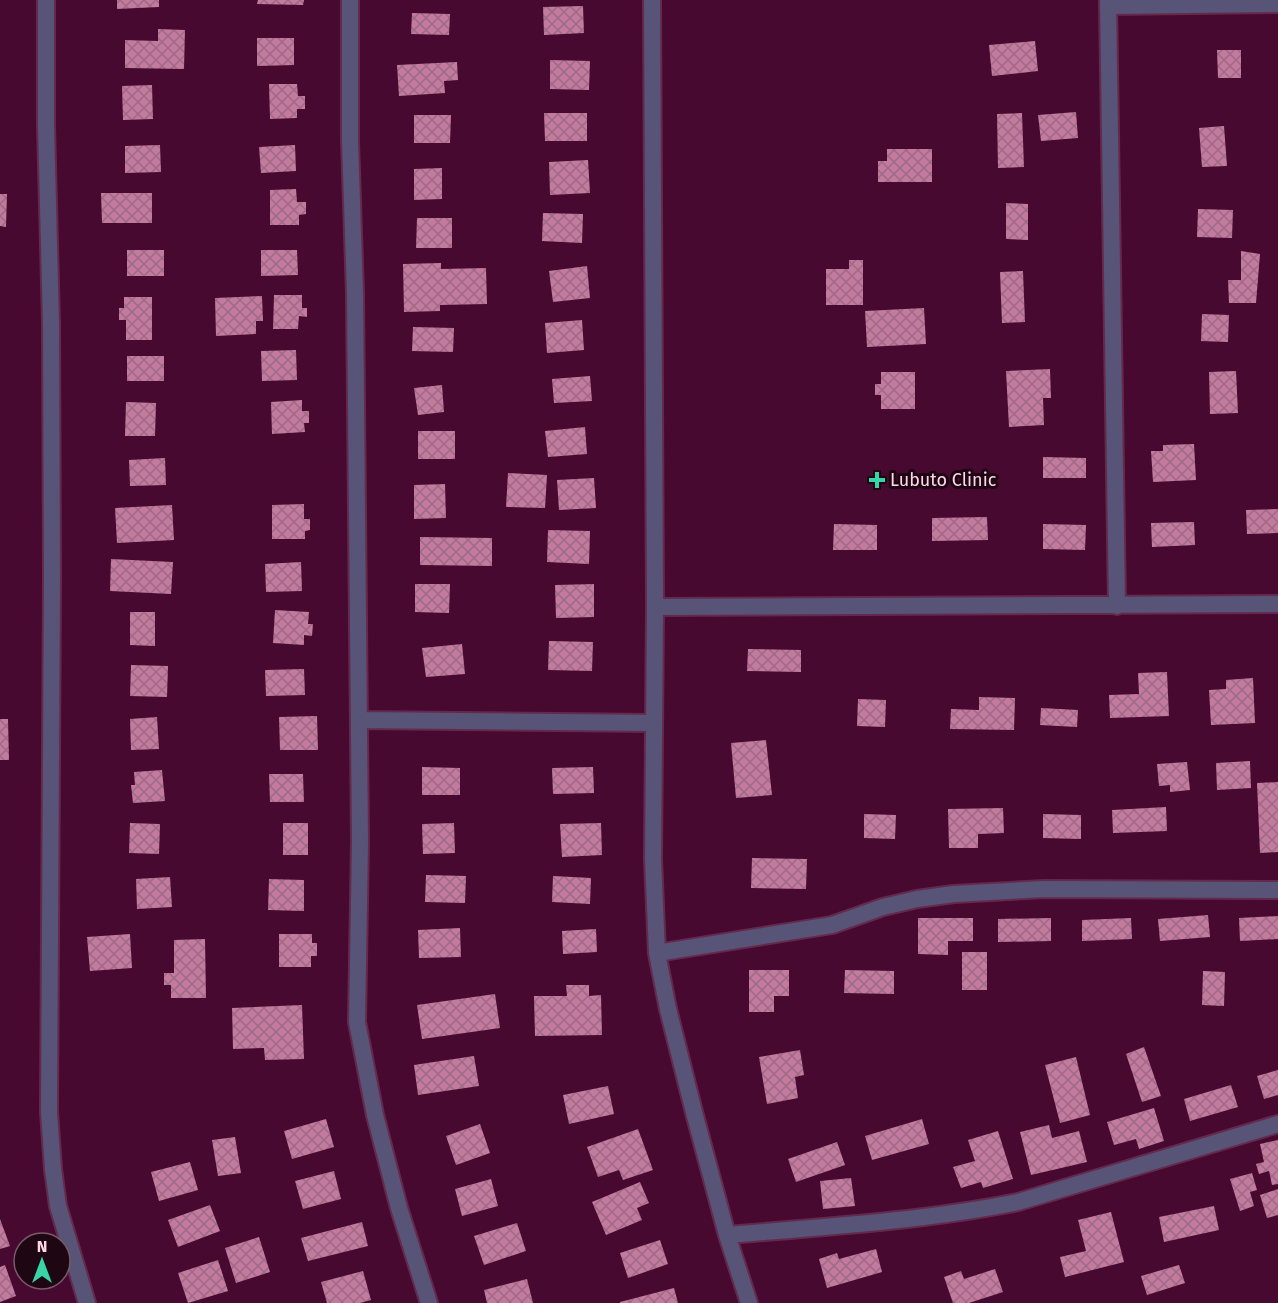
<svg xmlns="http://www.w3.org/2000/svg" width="1278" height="1303" viewBox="0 0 1278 1303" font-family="'Fira Sans',sans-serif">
	<defs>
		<pattern id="building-cross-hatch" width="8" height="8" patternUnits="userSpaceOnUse" patternTransform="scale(1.5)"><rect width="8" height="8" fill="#c27a9e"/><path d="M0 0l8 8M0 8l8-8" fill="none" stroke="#9f6984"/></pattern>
	</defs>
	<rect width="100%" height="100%" fill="#47092f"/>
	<path fill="url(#building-cross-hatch)" d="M117,0h42v7l-42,2z
		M258,0h46l-1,5 -46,-1z
		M583,6l1,27 -40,2 -1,-28z
		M412,13l38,1 -1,21 -38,-1z
		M158,29l27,1 -1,39 -59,-1v-28l33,1z
		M257,38h37v27l-37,1z
		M1035,41l3,30 -46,5 -3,-31z
		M1217,50h24v28h-23z
		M550,60l40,1 -1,29 -39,-1z
		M457,62l1,18 -14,1 1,12 -46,3 -2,-31z
		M269,84h28l1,12h7v13h-8v9l-27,1z
		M152,85l1,34 -30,1 -1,-34z
		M1076,112l2,26 -37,3 -3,-26z
		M544,113h43v28h-42z
		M1022,113l2,54 -26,1 -1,-54z
		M414,115h37l-1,28h-36z
		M1224,126l3,40 -25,1 -3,-39z
		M160,145l1,27 -36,1v-27z
		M295,145l1,26 -35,2 -2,-26z
		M887,149h45v33h-54v-21h9z
		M588,160l2,33 -40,2 -1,-33z
		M442,168v31l-28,1v-31z
		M296,189l1,13h9v12l-7,1v10h-29v-35z
		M101,193h51v30h-50z
		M0,194h7l-1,33 -6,-1z
		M1006,203l22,1v36l-22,-1z
		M1198,209l35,1 -1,28 -35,-1z
		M543,213l40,1 -1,29 -40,-2z
		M417,218h35v30h-36z
		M127,250h37v26h-37z
		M261,250h36l1,25 -37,1z
		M1241,251l19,3 -4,49h-27l-1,-23h13z
		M849,260h14v45h-37v-36h23z
		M441,263v6l45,-1 1,36 -47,1v6l-36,1 -1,-48z
		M587,266l3,32 -37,4 -4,-31z
		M1023,271l2,51 -23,1 -2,-51z
		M274,295h28v13h5v9l-8,-1 -1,13h-25z
		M262,296l1,25h-7v13l-40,2 -1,-38z
		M124,297h28v43h-26v-20h-7v-12h5z
		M924,308l2,36 -59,3 -2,-36z
		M1202,314l27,1 -1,27 -27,-1z
		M582,320l2,30 -37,3 -2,-30z
		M413,327l41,1 -1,24 -41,-1z
		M296,350l1,30 -35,1 -1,-30z
		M127,356h37v25h-37z
		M1050,369l1,29h-8l1,27 -35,2 -3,-56z
		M1236,371l2,42 -28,1 -1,-42z
		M881,372h34v37h-34v-14h-6v-11h6z
		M590,376l2,25 -38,2 -2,-24z
		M442,385l2,27 -26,3 -4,-27z
		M302,400v11h7v12h-5l1,9 -33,2 -1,-32z
		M126,402l30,1 -1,33h-30z
		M585,427l2,27 -39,3 -3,-26z
		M418,431h37v28h-37z
		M1194,444l2,36 -43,2 -2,-31h12v-6z
		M1043,457l43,1v20h-43z
		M165,458l1,27 -36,1 -1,-26z
		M508,473l39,2 -2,33 -39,-1z
		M594,478l2,30 -37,2 -2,-30z
		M445,484l1,34 -32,1v-34z
		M304,504v15h6v11l-5,1v8h-33v-34z
		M172,505l2,35 -57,3 -2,-35z
		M1278,509v24l-31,1 -1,-24z
		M987,517l1,23 -56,1v-23z
		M1194,522l1,23 -43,2 -1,-24z
		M834,524l43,1v25h-44z
		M1043,524l43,1 -1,25 -42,-1z
		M548,530l42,1 -1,33 -42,-2z
		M420,537l72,1v28l-72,-1z
		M111,559l62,3 -2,32 -61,-3z
		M301,562l1,29 -36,1 -1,-28z
		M415,584h35l-1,29 -34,-1z
		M594,584v33l-38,1 -1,-33z
		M275,610l34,2 -1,12h5l-1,12 -8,-1v10l-31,-2z
		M130,612h25v34l-25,-1z
		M549,641l44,1 -1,29 -44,-1z
		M462,644l3,30 -39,3 -4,-29z
		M748,649l53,1v22l-54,-1z
		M131,665l37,1 -1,31 -37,-1z
		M304,669l1,26 -39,1 -1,-26z
		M1167,672l2,44 -59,2 -1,-23 30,-1 -1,-21z
		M1253,678l2,45 -44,2 -2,-35 17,-1v-9z
		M979,697l36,1 -1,32 -64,-1 1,-20 28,1z
		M858,699l28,1 -1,27 -28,-1z
		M1041,708l37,2 -1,17 -37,-2z
		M317,716l1,34h-38l-1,-33z
		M157,717l2,32 -28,1 -1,-31z
		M0,719h8l1,41h-9z
		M766,740l6,55 -36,3 -5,-55z
		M1250,761l1,27 -34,2 -1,-27z
		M1187,762l3,28 -20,2v-7l-11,1 -2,-22z
		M422,767l38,1v27h-38z
		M593,767l1,26 -41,1 -1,-26z
		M162,770l3,31 -32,2 -2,-18h4l-1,-13z
		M269,774h34l1,28h-34z
		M1278,782v70l-18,1 -3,-70z
		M1166,807l1,24 -54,2 -1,-23z
		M1003,808l1,25 -26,1v14h-29l-1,-39z
		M864,814l32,1 -1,24 -31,-1z
		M1043,814l38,1v24l-38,-1z
		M130,823l30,1 -1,30 -30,-1z
		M283,823h25v32h-25z
		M454,823l1,30 -32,1 -1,-30z
		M601,823l1,32 -40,2 -2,-33z
		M752,858l55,1 -1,30 -55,-1z
		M426,875l40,1 -1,27 -40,-1z
		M553,876l38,2 -1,26 -38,-2z
		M170,877l2,30 -35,2 -1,-30z
		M269,879l35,1v31l-36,-1z
		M1208,915l2,22 -50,4 -2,-22z
		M1278,916v23l-38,2 -1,-23z
		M918,918h55v23h-25v14l-30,-1z
		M1051,918v23l-53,1v-23z
		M1131,918l1,21 -50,2v-21z
		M460,928l1,29 -42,1 -1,-28z
		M596,929l1,23 -34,2 -1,-23z
		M130,934l2,34 -42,3 -3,-34z
		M279,934h33v9h5v13h-6v11h-32z
		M205,939l1,59h-35v-13h-7v-12h10v-33z
		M962,952h25v38h-25z
		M749,970h40v26h-15v16h-25z
		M845,970l49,1v23l-50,-1z
		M1203,971l22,1 -1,34 -22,-1z
		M566,985h23v11l12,-1 1,40 -67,1 -1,-40h33z
		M495,994l5,34 -78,11 -5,-34z
		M302,1005l2,54 -39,1 -1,-12 -31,1 -1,-41z
		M1144,1047l17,49 -19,6 -16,-48z
		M800,1050l4,25 -9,2 3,21 -31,6 -8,-47z
		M474,1056l5,30 -61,9 -4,-30z
		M1076,1057l14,58 -30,8 -15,-58z
		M1278,1070v25l-14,4 -7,-23z
		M1231,1085l7,22 -48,14 -6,-22z
		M608,1086l6,28 -45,10 -6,-29z
		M1154,1108l10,33 -25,8 -3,-10 -22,6 -7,-23z
		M326,1119l8,28 -42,12 -8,-28z
		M922,1119l7,25 -57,16 -7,-24z
		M480,1124l10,29 -34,12 -10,-29z
		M1049,1125l3,13 27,-7 8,31 -56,13 -11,-43z
		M638,1129l15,41 -30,10 -4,-10 -21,7 -11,-30z
		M998,1131l15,48 -30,9 -2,-6 -20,6 -8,-21 22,-6 -7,-21z
		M235,1137l6,36 -23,3 -6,-36z
		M1278,1140v44l-6,1 -3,-14 -10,3 -3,-10 8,-2 -4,-18z
		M837,1142l8,23 -49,17 -8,-23z
		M190,1162l8,28 -39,11 -8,-29z
		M334,1171l7,28 -38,10 -8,-28z
		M1252,1173l5,17 -7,2 4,14 -14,5 -10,-32z
		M851,1178l4,28 -32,3 -3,-28z
		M491,1179l7,27 -36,10 -7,-27z
		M640,1182l9,21 -12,5 5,12 -36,15 -14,-33z
		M1278,1189v26l-11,3 -7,-23z
		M210,1205l10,26 -42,16 -10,-27z
		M1214,1206l5,24 -55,12 -5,-25z
		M1111,1212l13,50 -59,15 -5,-20 26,-6 -8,-31z
		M0,1219l10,27 -10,3z
		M362,1222l6,24 -60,15 -7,-23z
		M517,1223l9,28 -42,14 -10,-29z
		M259,1237l11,35 -34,11 -11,-35z
		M660,1240l8,24 -40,14 -8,-25z
		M876,1249l6,23 -55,16 -8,-29 18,-6 2,6z
		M218,1260l10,31 -40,12 -10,-30z
		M5,1265l11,31 -16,6v-35z
		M1179,1265l6,18 -38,12 -6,-19z
		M995,1269l8,23 -34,11h-16l-9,-26 17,-6 3,8z
		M363,1271l8,29 -11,3h-33l-6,-21z
		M527,1279l6,24h-46l-3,-13z
		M674,1288l4,15h-58v-1z"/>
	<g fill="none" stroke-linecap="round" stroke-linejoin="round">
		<defs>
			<path id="minor" d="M46,0v125l5,199 1,255 -3,533 4,57 5,37 29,97
				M350,0v141l5,153 5,547 -3,181 18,93 24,93 30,95
				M652,0l3,607 -2,252 4,94 11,56 27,107 32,119 22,68
				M1108,0l9,606
				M1108,6l170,-2
				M655,607l623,-3
				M359,720l295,3
				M657,953l175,-28 51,-18 34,-8 37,-5 90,-5 234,1
				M727,1235c97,-8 195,-14 291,-33l260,-78"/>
		</defs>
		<use href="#minor" stroke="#642a4d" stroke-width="20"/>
		<use href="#minor" stroke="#575477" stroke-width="16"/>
	</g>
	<path fill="#36d4a7" stroke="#1f0613" stroke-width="2" d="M874 471h6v6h6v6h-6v6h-6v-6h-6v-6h6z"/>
	<g text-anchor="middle" stroke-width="6" stroke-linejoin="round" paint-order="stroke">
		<g font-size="18" fill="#ffd7e9" stroke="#1f0613" text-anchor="start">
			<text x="890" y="486">Lubuto Clinic</text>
		</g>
	</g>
	<g transform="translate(42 1261)"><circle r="28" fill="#1f0613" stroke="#795a69" stroke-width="1.5"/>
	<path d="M0-4.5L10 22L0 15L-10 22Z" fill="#36d4a7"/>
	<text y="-9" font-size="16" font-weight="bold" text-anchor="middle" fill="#ffd7e9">N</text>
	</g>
</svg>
